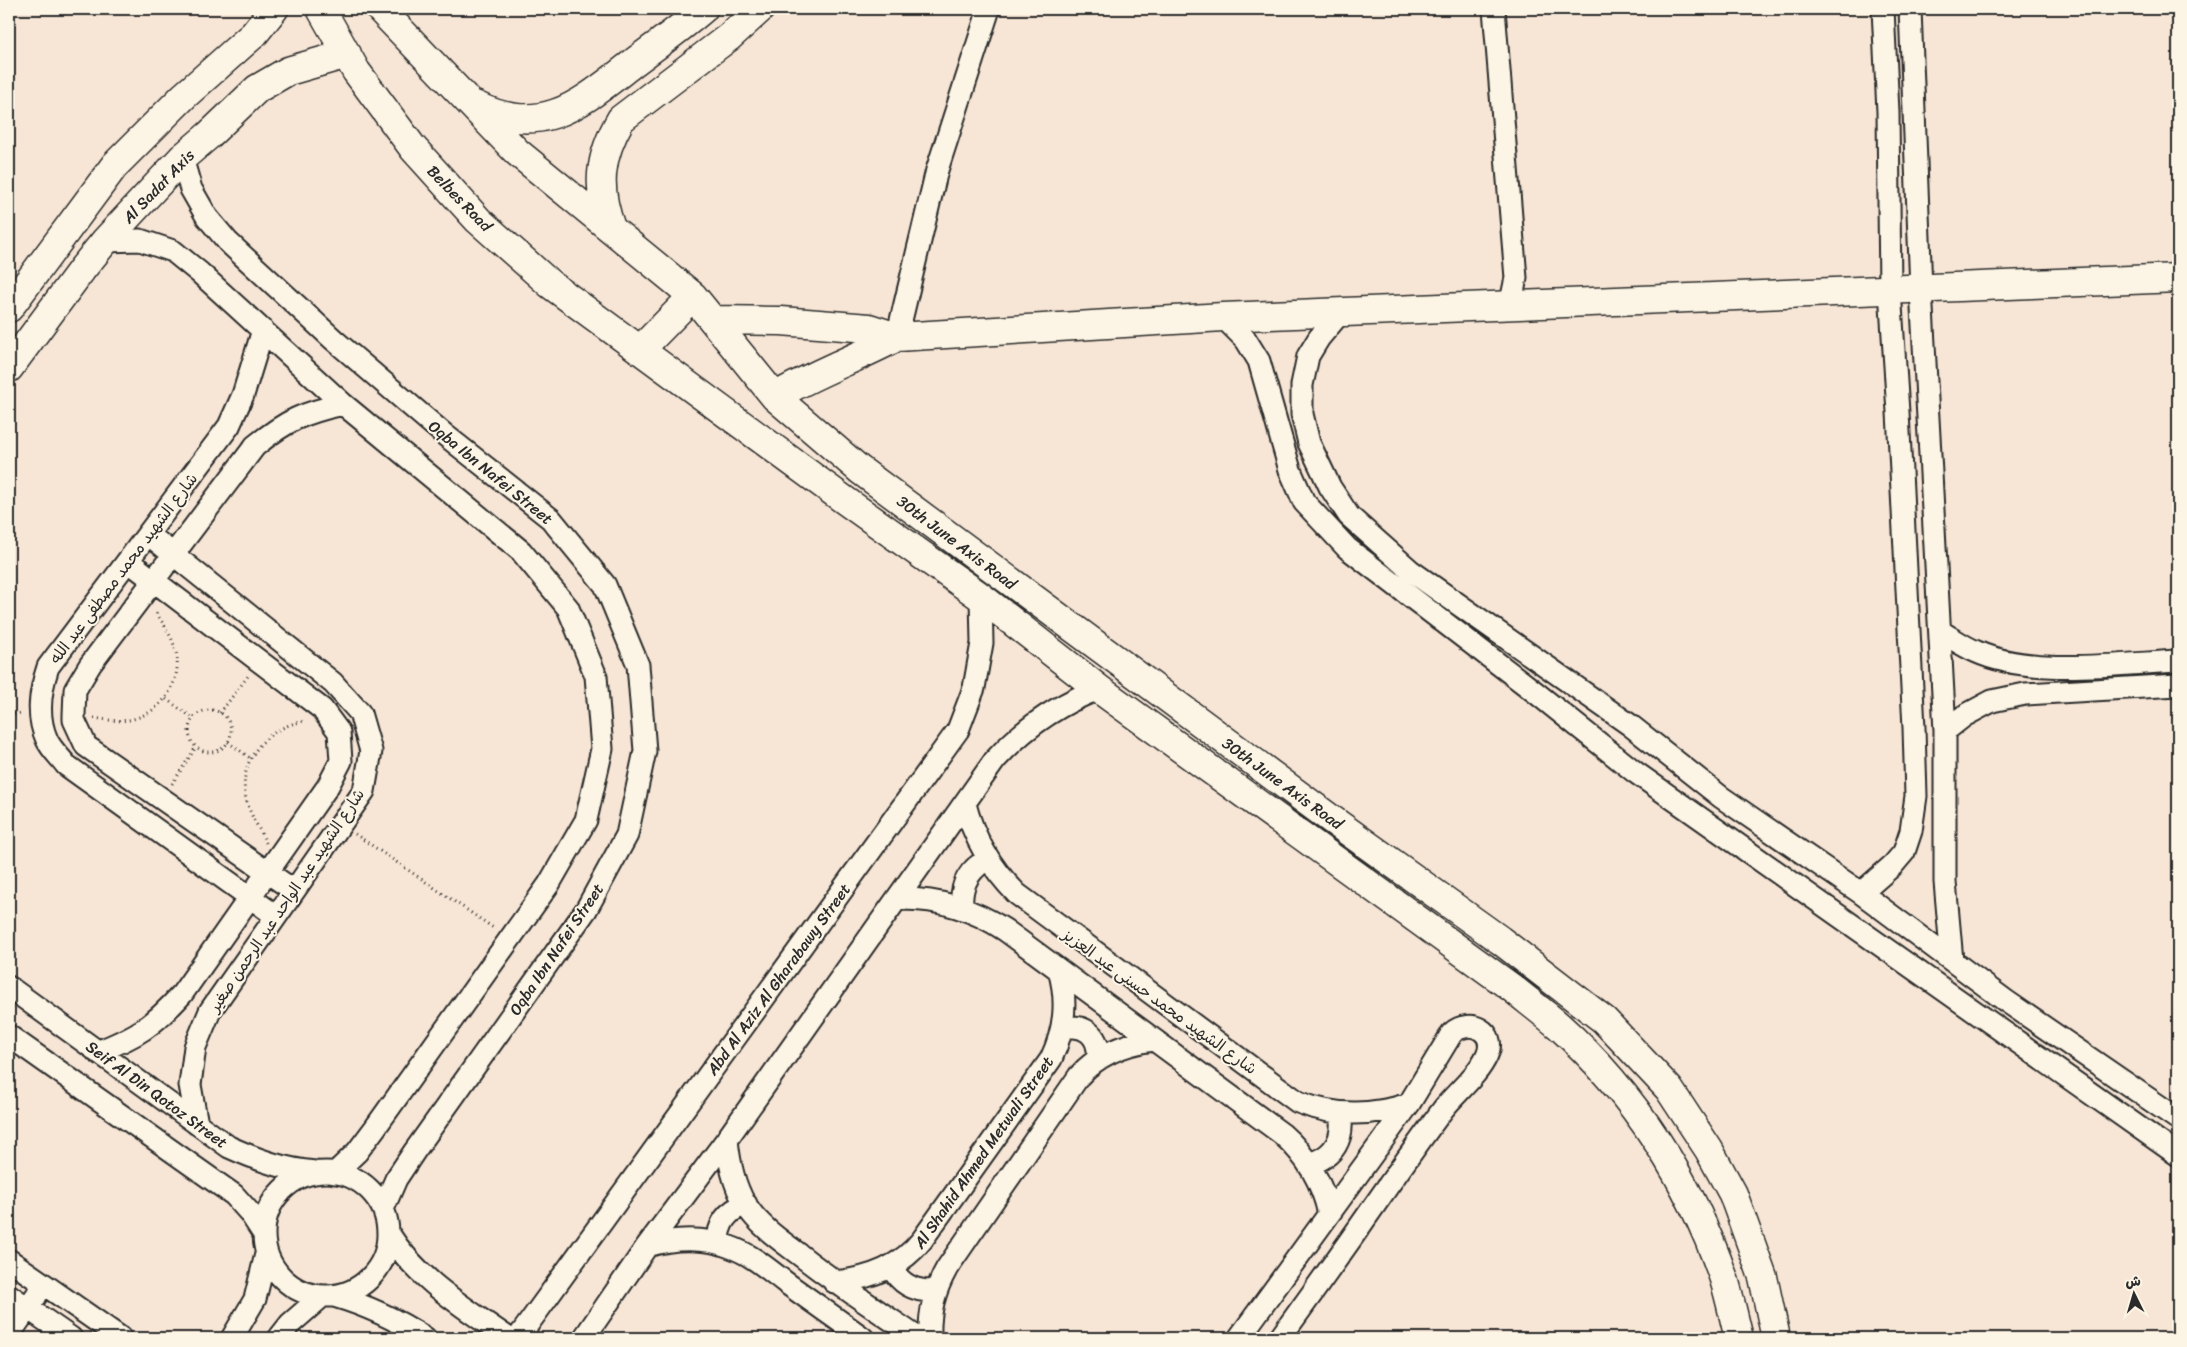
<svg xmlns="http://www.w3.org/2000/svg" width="2187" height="1347" viewBox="0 0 2187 1347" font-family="Sriracha,'Playpen Sans Arabic',sans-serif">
	<rect width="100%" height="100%" fill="#f7e6d6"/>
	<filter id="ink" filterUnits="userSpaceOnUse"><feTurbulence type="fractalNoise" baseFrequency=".02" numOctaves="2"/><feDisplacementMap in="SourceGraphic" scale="10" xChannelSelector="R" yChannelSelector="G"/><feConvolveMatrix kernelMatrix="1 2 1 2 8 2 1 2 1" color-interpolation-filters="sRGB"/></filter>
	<g filter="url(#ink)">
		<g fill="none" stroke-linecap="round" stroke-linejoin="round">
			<defs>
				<path id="street" d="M1494,9l22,269 -6,28
					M1910,9l11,280 24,442v151l7,79
					M182,158l9,31 16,28 21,25 106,98 111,95 106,84 54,66 33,80 7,86 -18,84 -41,75 -172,242 -18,27 -13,30
					M105,241l35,-1 33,11 27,22 143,131 178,147 47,57 28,68 6,73 -16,71 -37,64 -174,244 -18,24 -22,21
					M1340,313l-21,25 -11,18 -6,29v29l7,29 21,44 19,29 62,55 219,154 91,72 140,96 145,108 172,118
					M1223,317l23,23 13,21 31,109 14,32 43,46 188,144 100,80 543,383
					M263,330l-20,65 -14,31 -181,241c-8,24 -12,49 -1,73 4,9 13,17 19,25l210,151
					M897,337l40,-167 52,-161
					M148,534l185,149 27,30 11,38 -7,40 -154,220 -15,36 -5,38 7,39
					M1940,631c12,7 24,16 37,21 53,24 142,12 201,9
					M1945,731l19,-15 28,-15 33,-7 153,-9
					M965,804c9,35 26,64 52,90l281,208c37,15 74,14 111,2
					M293,890l-207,-144 -12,-26v-5l1,-25 15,-25 165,-219c32,-26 48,-33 88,-42
					M1861,893l32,-28 11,-13 7,-21 5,-35 -2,-68 -16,-316 -8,-122 -2,-178 -5,-103
					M897,899c40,-1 75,9 108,31l277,204c25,22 40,47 47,80
					M962,907c-2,-22 7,-38 26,-48
					M9,987l220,160c29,13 54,22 86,25
					M1062,1029c21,-7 38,6 36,29
					M9,1036l225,159 16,18 13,20
					M97,1052c41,-16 56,-26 85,-58l146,-208 13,-25 -2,-29 -17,-23 -194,-148
					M727,1139c2,23 6,44 18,65 14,22 35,36 55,51 38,30 78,56 118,83
					M1309,1164c25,-7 36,-26 31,-51
					M264 1234a62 62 0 1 1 124 0a62 62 0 1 1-124 0Z
					M389,1234c29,46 75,73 119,104
					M718,1243c0,-20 9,-32 28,-39
					M647,1246c26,-8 58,-9 83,1 21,7 38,22 55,35 26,19 52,37 78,56
					M9,1260l112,78
					M891,1267c10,18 24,25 44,24
					M834,1282c35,-3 66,-14 88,-42l129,-181c14,-30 17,-58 8,-89
					M9,1295l62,43
					M334,1296c34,10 62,23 91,42
					M9,1335l27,-39
					M232,1338l23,-39 11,-45
					M279,1338l11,-14 31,-27
					M518,1338l440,-608 16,-42 8,-45 -1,-46
					M584,1338l63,-92 80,-107 268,-379c30,-33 63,-56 104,-71
					M930,1338c-1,-26 4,-47 17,-70l132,-192c19,-22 45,-32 74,-36
					M1239,1338l170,-234 43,-71c18,-16 46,-1 35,22 -9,20 -29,36 -43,53 -30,40 -58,81 -86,121 -26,37 -52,73 -78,109"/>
				<path id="secondary" d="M321,9l35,62 57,77 65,72 72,64 293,215 138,98 118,92 413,299c16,13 32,25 47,38 76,68 132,157 165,253 6,19 10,40 15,59
					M380,9l137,143 176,144 82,101 85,73 471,349 169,121 104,80 65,69 40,61 24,44 30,83 13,61
					M475,105c68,34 106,-2 158,-42 24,-18 48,-35 70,-54
					M611,228c-15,-41 -12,-71 10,-109l108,-82 31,-28
					M9,308l106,-143 69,-69 70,-62 20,-25
					M713,320l68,1 88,7 28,9 326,-20 955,-39
					M640,350l53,-54
					M9,368l74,-100 22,-27 77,-83 27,-23 48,-46 31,-18 59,-17
					M775,397c39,-24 81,-38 122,-60"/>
			</defs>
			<use href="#street" stroke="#2b2b2b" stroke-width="25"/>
			<use href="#secondary" stroke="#2b2b2b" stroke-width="31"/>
			<path stroke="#2b2b2b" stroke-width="3" stroke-dasharray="1 4" stroke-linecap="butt" d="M166,699l27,19
				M189 731a21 21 0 1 1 42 0a21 21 0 1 1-42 0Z
				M220,713l28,-37
				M9,715l12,-2
				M94,718c14,2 29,5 42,0 31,-9 49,-43 38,-73 -4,-12 -12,-23 -19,-34
				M228,742l22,16
				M172,784l24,-37
				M355,834l140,95
				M266,843c-5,-12 -13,-23 -17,-35 -17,-42 15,-81 56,-87"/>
			<use href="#street" stroke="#fcf5e5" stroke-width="21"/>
			<use href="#secondary" stroke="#fcf5e5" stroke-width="28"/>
		</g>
	</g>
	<g text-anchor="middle" stroke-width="4" stroke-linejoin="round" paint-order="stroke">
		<g font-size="16" fill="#2b2b2b" stroke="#fcf5e5">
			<text transform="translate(158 186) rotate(-46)" y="6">Al Sadat Axis</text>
			<text transform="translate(460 198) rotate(46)" y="6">Belbes Road</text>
			<text transform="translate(491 472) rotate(39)" y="6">Oqba Ibn Nafei Street</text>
			<text transform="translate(957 542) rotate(37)" y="6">30th June Axis Road</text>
			<text transform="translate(123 568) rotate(-53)" y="6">شارع الشهيد محمد مصطفى عبد الله</text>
			<text transform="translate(1283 783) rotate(36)" y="6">30th June Axis Road</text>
			<text transform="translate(286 900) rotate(-56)" y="6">شارع الشهيد عبد الواحد عبد الرحمن صغير</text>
			<text transform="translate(556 949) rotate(-56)" y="6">Oqba Ibn Nafei Street</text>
			<text transform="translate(778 979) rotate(-54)" y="6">Abd Al Aziz Al Gharabawy Street</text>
			<text transform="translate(1160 1001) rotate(36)" y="6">شارع الشهيد محمد حسنى عبد العزيز</text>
			<text transform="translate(157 1094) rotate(36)" y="6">Seif Al Din Qotoz Street</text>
			<text transform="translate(983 1152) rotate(-55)" y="6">Al Shahid Ahmed Metwali Street</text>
		</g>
	</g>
	<rect width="2187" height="1347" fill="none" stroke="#fcf5e5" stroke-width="30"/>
	<rect x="15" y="15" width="2157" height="1317" fill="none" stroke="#2b2b2b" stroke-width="2" filter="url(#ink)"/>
	<g transform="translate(2134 1294) rotate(355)" stroke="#fcf5e5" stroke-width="4" paint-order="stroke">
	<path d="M0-4L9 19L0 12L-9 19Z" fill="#2b2b2b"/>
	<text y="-8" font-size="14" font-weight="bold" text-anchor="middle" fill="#2b2b2b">ش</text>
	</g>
</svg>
